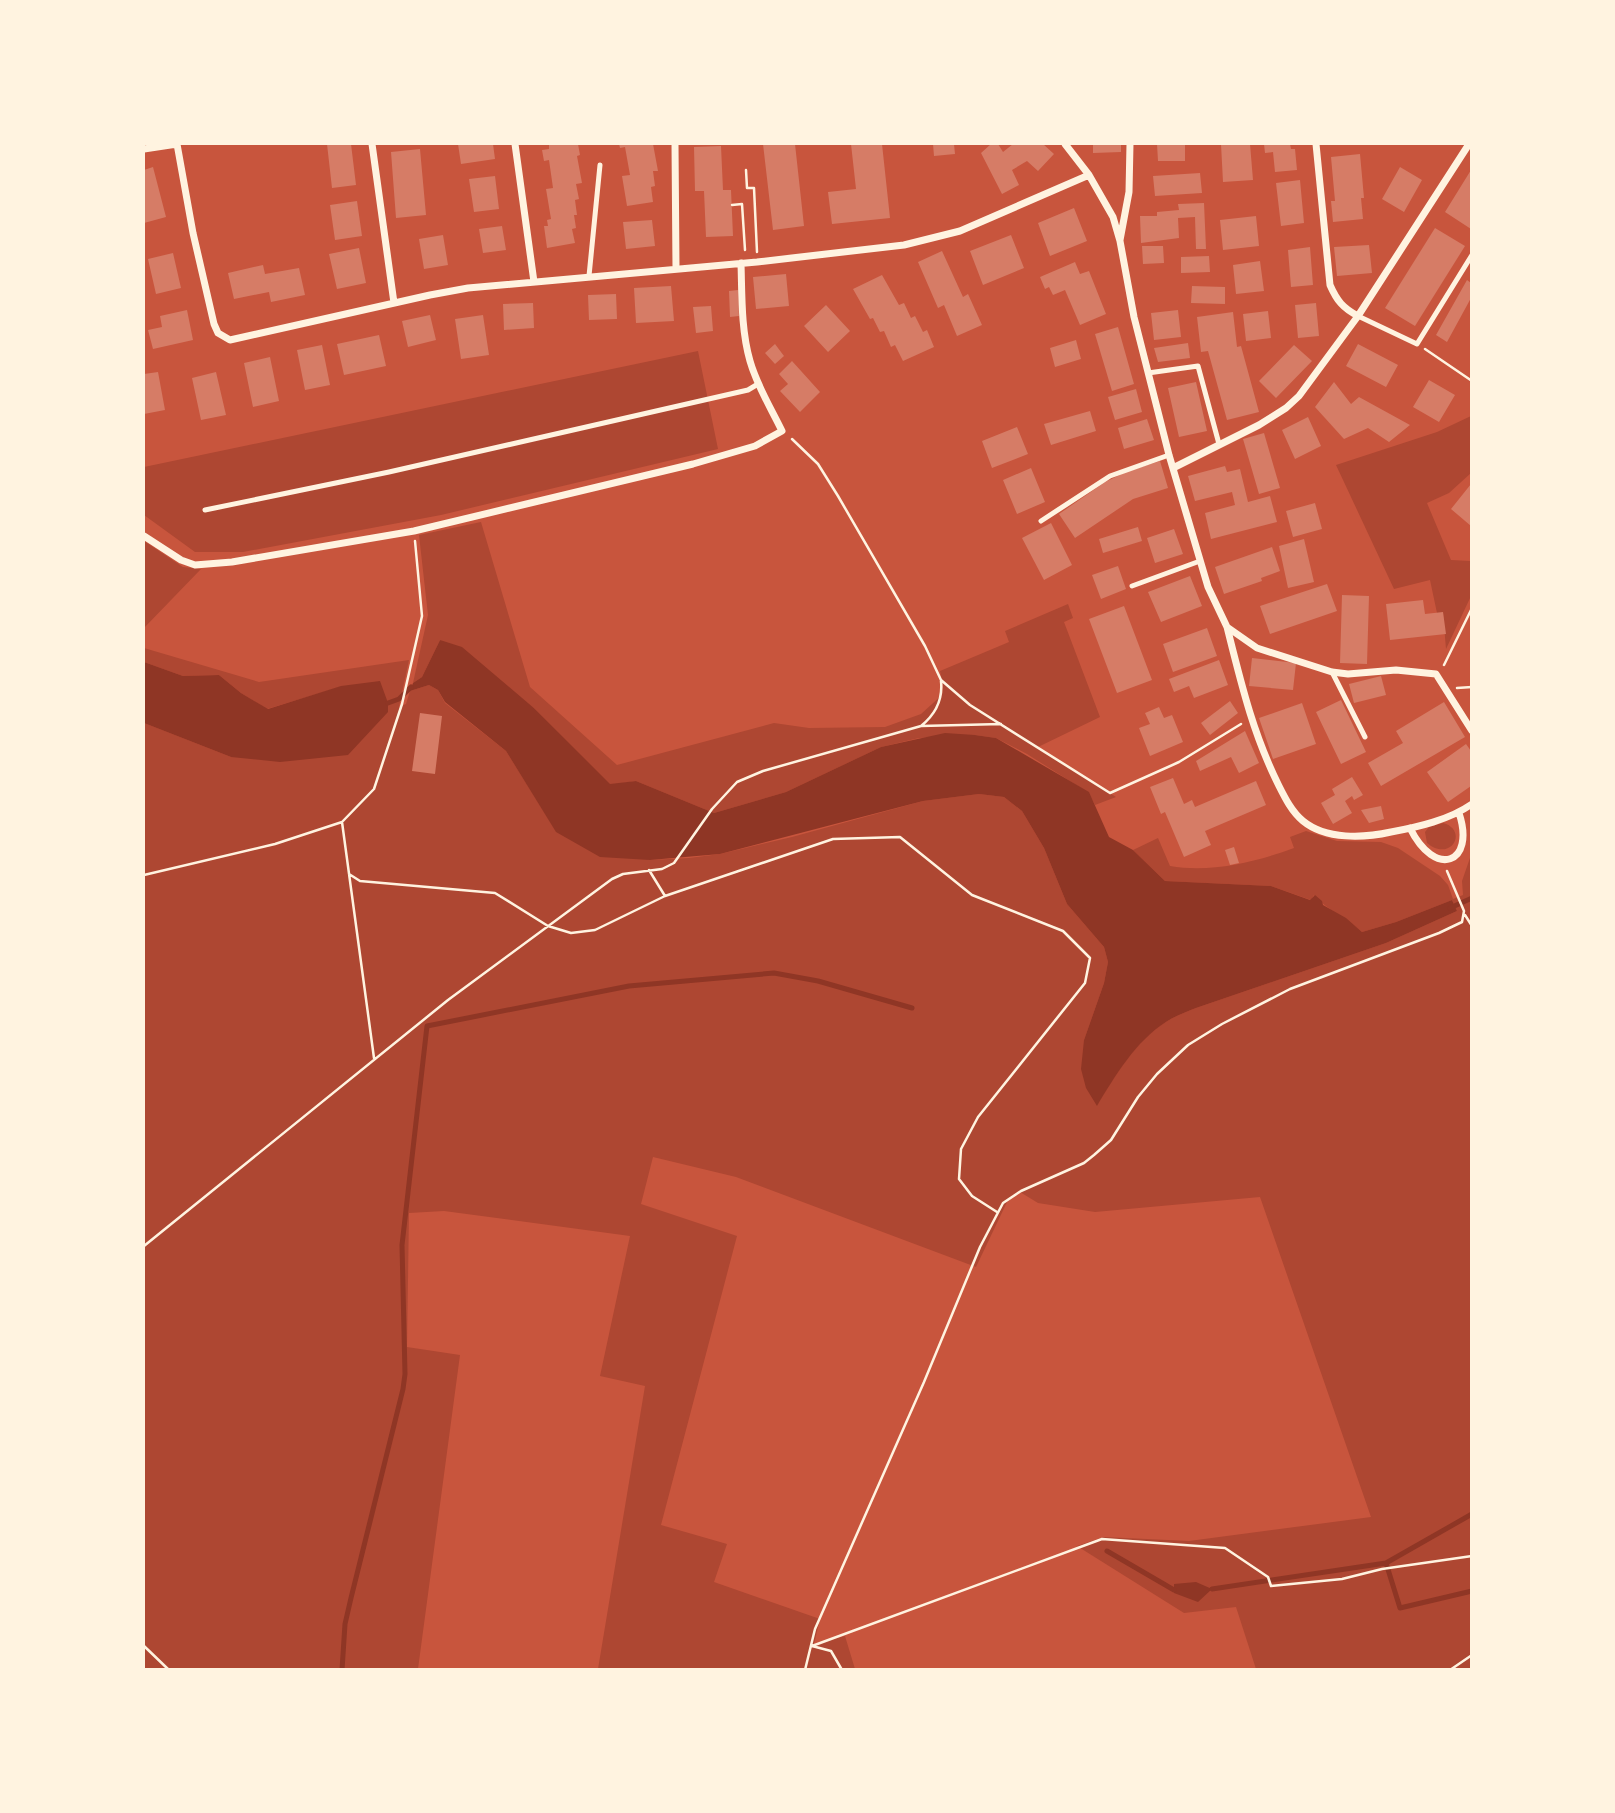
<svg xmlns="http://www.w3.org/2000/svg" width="1615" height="1813" viewBox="0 0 1615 1813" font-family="'Sofia Sans Condensed',sans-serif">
	<rect width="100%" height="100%" fill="#c8553d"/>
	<path fill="#ae4732" d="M698,351l20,98 -277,66 -198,37h-48l-51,-37v-48z
		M1471,416v57l-22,20 -22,10 24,57 20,1v35l-25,53 -3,-36h-6l-7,-33 -36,9 -58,-124 101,-33z
		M481,522l49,165 87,78 157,-42 35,5 76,-1 36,-13 21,-19 1,-8 -3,-16 69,-29 -4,-11 63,-27 5,14 -9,4 36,95 -62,30 78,50 -21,8 -6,-12 -62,-39 -31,-16 -21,-3 -56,3 -38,9 -95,45 -72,21 -78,-32 -26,4 -75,-76 -95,-69 -18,37 -9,6 15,-68 -9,-80z
		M144,541l39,26 18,2 -57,59z
		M144,648l115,34 150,-22 -10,47 7,-3 4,-13 19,-6 9,5 7,13 61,48 50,80 94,29 39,-2 31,-4 72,-17 131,-36 56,-7 25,3 18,14 22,37 23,56 37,43 4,15 -4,21 -20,57 13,65c18,-29 39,-65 69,-83 9,-6 20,-10 30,-14l190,-65 71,-32 -5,-11 -56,22 -34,10c-15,-14 -35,-22 -48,-37l-3,5 -40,-14 -106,-5 -32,-31 25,-12 12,28c41,7 86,-4 124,-18l-4,-11 16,-6 31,10 44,1 17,6 42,28 8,9 5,14 10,-4 -1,-14 9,-26v814h-215l-20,-62 -52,6 -107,-67 27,-9 85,4 182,-24 -111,-320 -165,15 -57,-9 -18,-11 -12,8 -32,67 -240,-90 -83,-20 -12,47 96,32 -76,289 66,19 -13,38 106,37 -6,25 31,-8 10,33h-257l47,-283 -45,-10 30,-140 -186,-25 -35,2 -2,134 53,8 -42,314h-274v-946l87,34 112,-71 -76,23 -26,-16 -22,-18 -36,1 -39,-14z
		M1443,823c26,7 8,40 -16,20l-2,-11 4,-5z"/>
	<path fill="#8f3625" d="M440,640l22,7 73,62 75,75 26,-3 78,32 72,-21 95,-45 64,-14 30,2 21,3 93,54 20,45 24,13 32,31 106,5 39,14 5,-5 7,6 1,4 23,13 16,14 34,-10 56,-22 5,11 -71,32 -190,65c-10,4 -21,8 -30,14 -30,19 -51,54 -69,84l-11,-18 -5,-19 3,-29 20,-57 4,-21 -4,-15 -37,-43 -23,-56 -22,-37 -18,-14 -25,-3 -56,7 -203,53 -70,6 -50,-3 -44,-25 -50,-81 -61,-49 -7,-12 -9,-5 -19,6 3,-8 9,-6z
		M144,662l39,14 36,-1 22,18 27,16 73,-23 39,-5 8,22v9l-40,43 -68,7 -49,-5 -87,-34z
		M1196,1582l16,7 -14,13 -24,-9v-9z"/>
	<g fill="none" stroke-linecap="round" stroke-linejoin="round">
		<path stroke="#8f3625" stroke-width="5" d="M388,703l11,-4 12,-12
			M1450,908l22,-10
			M1107,1551l67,39
			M1386,1563l14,45 72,-17
			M1212,1589l174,-26 86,-49
			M342,1670l3,-46 6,-26 52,-209 2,-15 -3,-129 25,-219 202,-40 145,-13 44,8 94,27"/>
	</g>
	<path fill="#d67c66" d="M327,144h24l5,41 -24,3z
		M458,144h35l2,15 -34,5z
		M549,144h29l2,11 -3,1 5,27 -6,1 3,15 -4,1 2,15h-3l2,13 -4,1 3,14 -28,5 -3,-22h4l-1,-6 4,-1 -5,-30 7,-1 -4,-28 -5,1 -2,-11 7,-1z
		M619,144h34l5,27h-5l2,15 -4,1 2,15 -26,4 -5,-30 8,-1 -5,-28 -5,1z
		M763,144h32l9,82 -31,4z
		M851,144h31l8,74 -58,6 -4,-32 28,-3z
		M933,144h21l1,10 -21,2z
		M991,144h7l5,8 10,-8h30l11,10 -16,17 -11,-10 -15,9 7,15 -17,9 -21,-41z
		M1093,144h28v8l-28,1z
		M1157,144h28v17h-27z
		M1221,144h29l3,36 -30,2z
		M1264,144h26l1,5h4l2,21 -22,2 -2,-20 -8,1z
		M721,146l2,44h8l2,46 -27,1 -2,-46h-9l-1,-44z
		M420,149l6,66 -30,3 -5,-66z
		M1360,154l4,44h-3l2,21 -30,3 -2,-21h4l-4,-44z
		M153,167l13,50 -22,6v-53z
		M1400,167l22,13 -18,32 -22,-13z
		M1471,170v59l-26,-17z
		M1200,173l2,20 -47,3 -2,-20z
		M495,176l4,33 -25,3 -5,-33z
		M1300,180l4,43 -23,3 -5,-43z
		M357,201l5,35 -27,4 -5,-35z
		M1204,203l2,46h-10l-1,-32 -17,1 1,20 -38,5 -1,-27h17v-4l22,-2 -1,-6z
		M1074,208l13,33 -37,15 -12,-33z
		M1256,216l3,30 -36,4 -3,-30z
		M652,220l3,26 -29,3 -3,-27z
		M502,226l4,24 -23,3 -4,-24z
		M1435,228l30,18 -50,80 -30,-18z
		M443,235l5,30 -24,4 -5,-30z
		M1011,235l13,33 -41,17 -13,-34z
		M1369,245l3,28 -35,3 -3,-29z
		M1142,246h21l1,17 -21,1z
		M1310,247l3,38 -22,2 -3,-37z
		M359,248l7,35 -29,6 -8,-35z
		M942,251l21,46 5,-3 14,31 -25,11 -13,-31 -6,3 -20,-46z
		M173,253l8,35 -25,6 -8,-35z
		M1209,256l1,16 -29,1v-16z
		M1260,261l4,30 -28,3 -3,-29z
		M1075,262l5,12 9,-3 17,43 -26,11 -15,-35 -12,5 -4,-8 -4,2 -5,-12z
		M263,265l2,9 34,-6 6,27 -34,7 -2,-10 -35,7 -6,-26z
		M786,274l3,32 -33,3 -3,-32z
		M882,275l17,30 5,-2 7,15 4,-2 8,16 4,-2 7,17 -31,14 -8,-16 -4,2 -7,-16 -4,1 -7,-14 -3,1 -17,-30z
		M1467,280l4,3v15l-24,44 -11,-7z
		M671,286l3,35 -38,2 -2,-35z
		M1192,286l33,1v17l-34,-1z
		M738,290l1,26 -9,1 -1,-26z
		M616,294l1,25 -28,1 -1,-25z
		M533,303l1,25 -30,2 -1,-26z
		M1316,303l3,33 -21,2 -3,-33z
		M826,305l24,26 -22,21 -24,-26z
		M711,306l2,25 -17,2 -3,-26z
		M187,310l6,30 -40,9 -5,-19 14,-3 -2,-11z
		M1178,310l3,27 -27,3 -3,-27z
		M1268,311l3,27 -25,3 -3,-27z
		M1233,312l4,35 4,-1 18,66 -32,8 -19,-69 -7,1 -4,-35z
		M430,315l6,25 -28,7 -6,-26z
		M483,315l6,40 -28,4 -6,-40z
		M1118,327l16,57 -22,7 -17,-57z
		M379,335l7,31 -42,9 -7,-31z
		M1076,340l5,19 -26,8 -5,-19z
		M1188,343l2,15 -32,4 -4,-14z
		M775,344l9,12 -9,8 -10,-11z
		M1358,344l40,21 -12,22 -40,-21z
		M322,345l8,40 -25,5 -8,-40z
		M1294,345l18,16 -36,37 -17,-17z
		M270,357l9,44 -26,6 -9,-44z
		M792,361l28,31 -20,20 -20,-21 8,-7 -9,-10z
		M158,372l7,38 -21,4v-40z
		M216,372l10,43 -25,5 -9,-42z
		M1429,380l26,15 -16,27 -26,-15z
		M1196,382l11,49 -28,6 -11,-49z
		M1334,382l17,22 8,-7 51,28 -21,17 -21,-14 -24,11 -29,-32z
		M1136,389l6,23 -27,8 -7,-23z
		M1090,411l6,20 -45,14 -7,-21z
		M1308,417l13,29 -26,13 -13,-29z
		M1147,419l7,21 -30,9 -6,-21z
		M1017,427l11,27 -36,14 -10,-27z
		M1264,433l16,55 -21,6 -16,-55z
		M1160,461l8,27 -35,11 -58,39 -16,-24 46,-32 21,-10z
		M1225,466l2,6 13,-3 8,33 22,-6 7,26 -66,17 -6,-26 30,-8 -3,-13 -37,9 -7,-25z
		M1031,468l14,34 -28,12 -14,-34z
		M1471,484v42l-20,-17z
		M1315,503l7,26 -29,8 -7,-26z
		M1051,523l21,42 -28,15 -22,-42z
		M1138,527l4,14 -39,12 -4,-14z
		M1174,529l9,25 -28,9 -8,-25z
		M1304,539l10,43 -26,6 -9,-42z
		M1272,547l8,24 -19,7 1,3 -38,13 -9,-27z
		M1118,566l8,23 -25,10 -9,-24z
		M1190,576l12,30 -41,16 -13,-30z
		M1327,584l10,27 -67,23 -10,-28z
		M1342,595l27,1 -2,68 -27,-1z
		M1423,600l2,14 18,-2 3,22 -56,6 -4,-36z
		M1124,606l28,74 -35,13 -28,-74z
		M1207,628l10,28 -44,16 -10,-28z
		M1252,658l44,5 -3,27 -44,-4z
		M1219,660l9,25 -34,13 -5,-12 -15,6 -5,-13z
		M1381,676l5,19 -32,8 -5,-19z
		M1341,700l25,52 -25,12 -25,-52z
		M1230,701l8,12 -28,22 -9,-12z
		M1444,702l21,35 -84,49 -13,-23 35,-20 -7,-12z
		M1302,703l14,41 -43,15 -14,-41z
		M1159,707l5,11 8,-3 11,27 -33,14 -11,-28 11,-4 -5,-11z
		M420,713l22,3 -7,58 -23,-3z
		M1245,731l14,32 -20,10 -8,-16 -31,14 -4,-10z
		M1466,744l5,7v35l-23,16 -21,-30z
		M1352,777l11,18 -9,5 -2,-4 -7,5 7,12 -19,11 -12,-21 14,-8 -3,-6z
		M1173,778l11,26 8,-4 3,7 61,-26 10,24 -61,26 6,14 -27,12 -19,-45 -4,2 -11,-27z
		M1381,806l3,13 -15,4 -8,-13z
		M1234,847l5,16 -9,2 -5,-15z"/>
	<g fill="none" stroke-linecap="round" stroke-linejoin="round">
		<path stroke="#fff3e0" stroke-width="2.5" d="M746,170l1,18h7l3,64
			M732,205l10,-1 3,46
			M1425,349l47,32
			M792,439l26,25 20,32 87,150 16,34 29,25 140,88 69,-31 62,-38
			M1444,665l28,-57
			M1457,688l15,-1
			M921,726c15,-12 22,-26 20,-45
			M342,822l32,236
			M349,874l11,7 135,12 53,33 23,7 24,-3 70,-34 -16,-26
			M144,875l131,-31 67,-22 32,-33 28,-85 20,-88 -7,-75
			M665,896l168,-57 67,-2 72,58 91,36 27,27 -5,25 -107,134 -17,32 -2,30 13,17 25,16
			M1465,915l7,11
			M144,1246l304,-246 164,-121 11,-5 39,-5 12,-6 38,-54 25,-27 26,-11 158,-45 80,-2
			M144,1646l25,24
			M812,1646l290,-107 123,9 43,29 3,9 71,-7 40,-10 90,-13
			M812,1646l19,5 11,19
			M805,1670l10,-41 109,-247 56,-135 23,-44 18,-12 63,-28 10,-8 17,-15 27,-43 19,-23 31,-29 34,-21 68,-35 149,-56 23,-11 2,-11 -17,-40
			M1450,1670l22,-15"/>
		<path stroke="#fff3e0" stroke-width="5" d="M589,276l11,-111
			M1358,316l59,28 55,-89
			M1148,373l50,-7 21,78
			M205,510l184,-38 359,-82 10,-6
			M1041,521l69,-45 59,-21
			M1132,586l68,-25
			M1332,672l33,65"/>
		<path stroke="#fff3e0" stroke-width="7" d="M177,144l16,89 21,91 4,9 12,7 200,-45 38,-7 289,-26 147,-17 56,-14 129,-56
			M372,144l22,159
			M515,144l19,138
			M675,144l1,124
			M1065,144l24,31 24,42 7,24 14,76 35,138 39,132 19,40 30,21 75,24 16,2 48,-4 40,4 36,57
			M1316,144l14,141c7,16 13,23 28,31
			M144,149l33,-5
			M1120,240l9,-48 1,-48
			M1173,468l86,-43 27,-17 13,-12 59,-80 111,-172
			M144,536l37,24 14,5 37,-3 182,-31 279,-67 62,-18 27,-15c-11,-23 -25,-45 -32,-70 -9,-31 -8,-66 -9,-98
			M1227,627c14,56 26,107 52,159 6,12 13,26 24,35 23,19 61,17 88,11 27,-5 58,-12 81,-28
			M1410,828c25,51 66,36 49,-15"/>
	</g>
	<rect width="1615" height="1813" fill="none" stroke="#fff3e0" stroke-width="290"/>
</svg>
